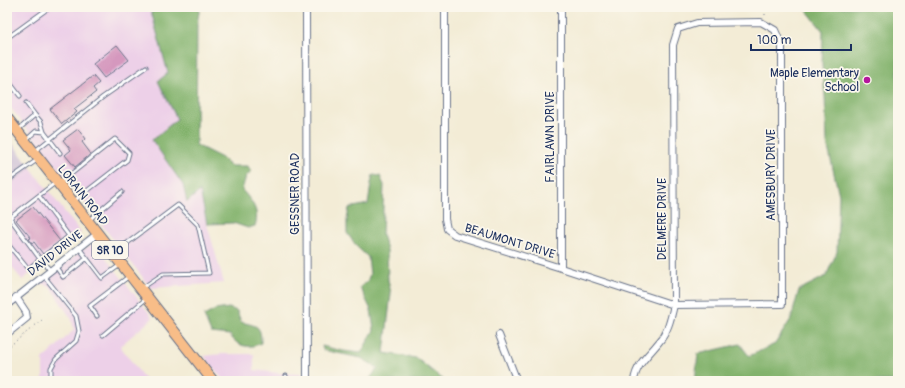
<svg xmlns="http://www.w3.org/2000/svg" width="905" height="388" viewBox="0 0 905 388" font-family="Pangolin,sans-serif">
	<rect width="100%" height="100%" fill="#fbf7ec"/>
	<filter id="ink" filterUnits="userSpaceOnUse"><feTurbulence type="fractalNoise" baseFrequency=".025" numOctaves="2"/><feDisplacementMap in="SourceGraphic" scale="8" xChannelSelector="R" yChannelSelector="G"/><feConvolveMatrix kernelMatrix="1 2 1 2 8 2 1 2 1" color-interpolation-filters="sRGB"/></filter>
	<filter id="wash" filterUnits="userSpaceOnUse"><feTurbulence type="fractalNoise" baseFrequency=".012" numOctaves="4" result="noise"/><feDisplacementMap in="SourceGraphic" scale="16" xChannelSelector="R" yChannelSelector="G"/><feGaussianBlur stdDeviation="0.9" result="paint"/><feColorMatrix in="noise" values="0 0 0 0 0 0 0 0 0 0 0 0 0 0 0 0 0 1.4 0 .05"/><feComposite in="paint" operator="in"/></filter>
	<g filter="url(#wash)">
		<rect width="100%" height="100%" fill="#f3ecd6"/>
		<path fill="#edd0e8" d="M7,7h150l-6,4 17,63 -10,7 19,38 -25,21 31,45 4,16 13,-11 7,34 17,59 -73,5 -144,-185z
			M31,168l50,65 -59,47 -15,-19v-74z
			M93,244l3,1 57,73 -33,28 26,35h-103v-22l31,-29 -2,-10 -21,-32 -7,-4h-5l42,-33z
			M221,354h33v16l25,3 23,1v7h-78l-20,-25z"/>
		<path fill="#ccbed4" d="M7,136l24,32 -24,19z"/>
		<path fill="#82b26c" stroke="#4e7065" d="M157,7h43l-3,17 -1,121 26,13 8,8h18l3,6 -5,4 -4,14c10,11 18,21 13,36l-7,2 -15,-5 -26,1 -7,-33 -13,11 -4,-17 -31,-45 25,-21 -19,-38 10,-8 -17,-62z
			M804,7h94v374h-203l3,-27 42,-10 9,12 26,-12 16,-25 8,-29 27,-14 11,-24 2,-57 -12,-52 -2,-46 -3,-32 1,-34z
			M373,175l7,1 4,9 -2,50 5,15 1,30 3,13 -7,60 32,5 29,23h-77l10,-13 -17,-10 -38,-8 -1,-4 21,5 18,2 13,-23 -3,-20 -11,-23 7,-5 3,-8 -2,-17 -11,-10 -10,-14v-13l2,-12 19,-4c2,-10 2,-19 5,-29z
			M229,308l8,3 4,11c16,4 20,3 20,21 -11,6 -24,4 -31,-8l-19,-2 -7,-17 11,-6z"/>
		<g id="blocks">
			<path fill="#d598be" d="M117,45l12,15 -25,18 -11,-14z
				M93,76l6,7 -6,5 3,4 -22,17 3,3 -15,12 -12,-15z
				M78,129l7,10 -3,3 9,12 -16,13 -10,-12 6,-5 -8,-10z
				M33,207l27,34 -17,13 -9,-12 -2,1 -3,-4 2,-1 -15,-18z"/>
		</g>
	</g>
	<g filter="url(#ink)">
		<use href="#blocks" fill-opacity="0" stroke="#677188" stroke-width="1"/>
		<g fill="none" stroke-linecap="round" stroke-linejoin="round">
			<defs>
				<path id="lane" d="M7,38l43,-31
					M7,79l13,17
					M35,115l6,7 3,10
					M18,130l17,-15 -9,-12
					M26,140l10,-9 8,1 16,21
					M35,151l68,-54 43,-30
					M7,181l30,-21
					M61,182l54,-43 14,14 -2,7 -53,41
					M10,218l30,41 11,12
					M7,220l48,-37
					M89,220l33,-28
					M7,243l21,26 41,-33 -30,-40
					M79,248l23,30 18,-13
					M114,253l64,-48 20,20 11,48 -46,1 -21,14
					M56,267l7,10 24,-19
					M44,276l32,40 3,15 -3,10 -20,18 -5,9v13
					M97,316l-7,-10 38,-29
					M103,335l44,-37
					M286,376v5"/>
				<path id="street" d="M306,7l1,374
					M445,9v210l2,10 8,6 106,33 113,37 108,-1v-258l-7,-16 -14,-8 -64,1 -19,6 -5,16 1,260c-3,13 -6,27 -15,37 -10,13 -23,22 -25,39
					M561,268v-261
					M7,305l90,-71
					M7,334l20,-16 -1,-6 -10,-15
					M499,335l18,46"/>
				<path id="primary" d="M7,118l206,263"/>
			</defs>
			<use href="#lane" stroke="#677188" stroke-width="5"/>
			<use href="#street" stroke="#677188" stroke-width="8"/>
			<use href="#primary" stroke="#677188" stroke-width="12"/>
			<path stroke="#677188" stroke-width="1" stroke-dasharray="1 3" stroke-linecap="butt" d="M765,15v-8
				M7,348l35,-28
				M7,378l25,1v2"/>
			<use href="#lane" stroke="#fff" stroke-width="3"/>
			<use href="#street" stroke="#fff" stroke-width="6"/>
			<use href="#primary" stroke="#f8bd88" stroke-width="10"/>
		</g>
	</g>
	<circle fill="#b5179e" stroke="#fbf7ec" stroke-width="1.5" cx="867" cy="80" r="4"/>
	<g text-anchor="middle" stroke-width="3.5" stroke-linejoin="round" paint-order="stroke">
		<rect fill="#fbf7ec" stroke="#5e6b89" stroke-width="1" x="92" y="241" width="36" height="18" rx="3"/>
		<g font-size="11" font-weight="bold" fill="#1b2f5e">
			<text x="110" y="254">SR 10</text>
		</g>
		<g font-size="12" fill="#1b2f5e" stroke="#fbf7ec" text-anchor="end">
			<text x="859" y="77">Maple Elementary<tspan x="859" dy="14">School</tspan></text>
		</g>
		<g font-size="12" fill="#1b2f5e" stroke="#fbf7ec">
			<text transform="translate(550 137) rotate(-90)" y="4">FAIRLAWN DRIVE</text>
			<text transform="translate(771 175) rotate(-90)" y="4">AMESBURY DRIVE</text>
			<text transform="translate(295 194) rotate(-90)" y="4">GESSNER ROAD</text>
			<text transform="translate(83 195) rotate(52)" y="4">LORAIN ROAD</text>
			<text transform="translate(662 219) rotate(-90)" y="4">DELMERE DRIVE</text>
			<text transform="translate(510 241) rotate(17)" y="4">BEAUMONT DRIVE</text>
			<text transform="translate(55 253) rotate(-38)" y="4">DAVID DRIVE</text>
		</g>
	</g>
	<rect width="905" height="388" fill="none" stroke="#fbf7ec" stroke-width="24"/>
	<path d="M751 44v6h100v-6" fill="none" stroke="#1b2f5e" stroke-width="2"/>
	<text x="757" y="44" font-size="12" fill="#1b2f5e" stroke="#fbf7ec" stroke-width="3" paint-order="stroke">100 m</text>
</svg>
